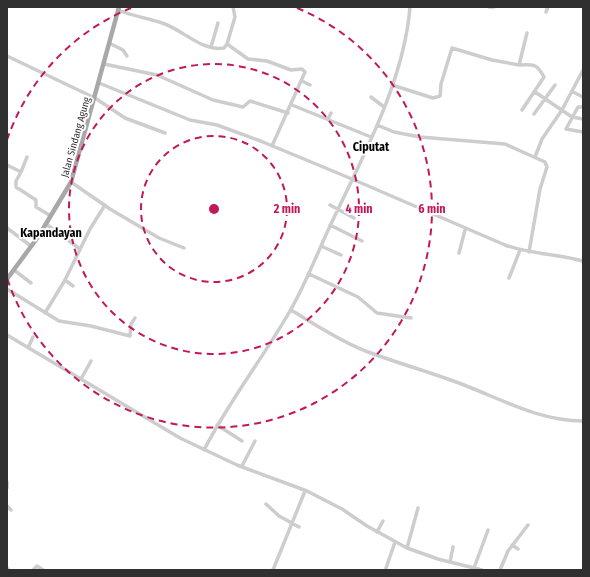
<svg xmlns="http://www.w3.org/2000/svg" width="590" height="577" viewBox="0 0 590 577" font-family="'Fira Sans Condensed',sans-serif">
	<rect width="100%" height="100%" fill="#fff"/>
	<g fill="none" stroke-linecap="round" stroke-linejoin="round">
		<path stroke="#cdcdcd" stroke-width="3.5" d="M233,7l2,10 -8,27 21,15 19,2 24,9 11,-1 3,3 -33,74
			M489,7h5
			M118,10c14,6 30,8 44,13 20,6 40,29 62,25l3,-4
			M546,12l2,-5
			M109,43l14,7 4,6
			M211,47l7,-24
			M7,56l88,42 30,20 40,15
			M104,64l53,11 56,25 30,7 7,-6 38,12
			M302,81l8,4
			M99,83l91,37 27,5 46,17 89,37 153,66c25,9 52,9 78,16
			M392,85l41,13 7,-2 1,-12 11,-36 40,12 27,5
			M535,92l37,25 11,2
			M573,92l10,5
			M371,97l13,10
			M292,105l79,32
			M583,107h-5l-12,22 17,3
			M522,110l22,-33c-7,-13 -10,-13 -25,-12l8,-32
			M534,114l21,-29
			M328,119l3,-6
			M377,125l17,7 26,5 85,7 40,18 2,5 -7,22 -11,63
			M535,157l7,-18 20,-29 21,-40
			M7,165l14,7 -5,9v6l20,13v7l15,9
			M21,172l6,-15
			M71,182l39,27 49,29 25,10
			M330,205l24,13
			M46,224l34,25
			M330,225l32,16
			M7,228l24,18
			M321,246l20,9
			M459,253l6,-23
			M14,270l17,13
			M309,274l49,23 19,16 34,5
			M509,278l11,-28
			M65,280l8,6
			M7,289l52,32 32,5 39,10 1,-12 4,-6
			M291,310c23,14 46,29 72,40 33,13 68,22 101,35 39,15 76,36 119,36
			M45,313l20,-33 25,-51 15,-24
			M7,335l173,103 57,27 70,26 35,18 25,17 40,22 31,11 44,11
			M28,348l5,-11
			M81,379l10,-18
			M217,425l25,16
			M204,450c25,-49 59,-92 86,-139 16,-28 27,-57 40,-85 32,-68 74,-144 80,-219
			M242,466l13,-25
			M7,482v6
			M266,504l13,12 20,11
			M7,506l4,4
			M377,532l6,-11
			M512,545l6,4
			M407,548l11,-40
			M450,562l3,-15
			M7,568l2,2
			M386,568l9,-26
			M474,568l14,-38
			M33,570l4,-4 6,4
			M273,570l32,-79
			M500,570l8,-19 20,-26"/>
		<path stroke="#a8a8a8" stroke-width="4.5" d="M7,279l31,-42 33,-55 48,-175"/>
	</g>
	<g fill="none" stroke="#c2185b" stroke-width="2" stroke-dasharray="7 5">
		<circle cx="214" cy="209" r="73"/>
		<circle cx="214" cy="209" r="145"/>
		<path d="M7 140A218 218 0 0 1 131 8M297 8A218 218 0 1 1 7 278"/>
	</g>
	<g text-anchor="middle" stroke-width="4" stroke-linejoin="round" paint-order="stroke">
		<g font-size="10" fill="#303030" stroke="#fff">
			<text transform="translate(75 137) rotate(-74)" y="4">Jalan Sindang Agung</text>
		</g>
		<g font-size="12" font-weight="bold" fill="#000" stroke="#fff">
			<text x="371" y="151">Ciputat</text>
			<text x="51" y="237">Kapandayan</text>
		</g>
	</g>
	<circle cx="214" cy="209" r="6" fill="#c2185b" stroke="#fff" stroke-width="2"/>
	<g font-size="12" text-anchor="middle" font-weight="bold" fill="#c2185b" stroke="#fff" stroke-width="4" stroke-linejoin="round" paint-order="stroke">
		<text x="287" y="213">2 min</text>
		<text x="359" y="213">4 min</text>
		<text x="432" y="213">6 min</text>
	</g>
	<rect width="590" height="577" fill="none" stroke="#303030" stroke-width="16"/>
</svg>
